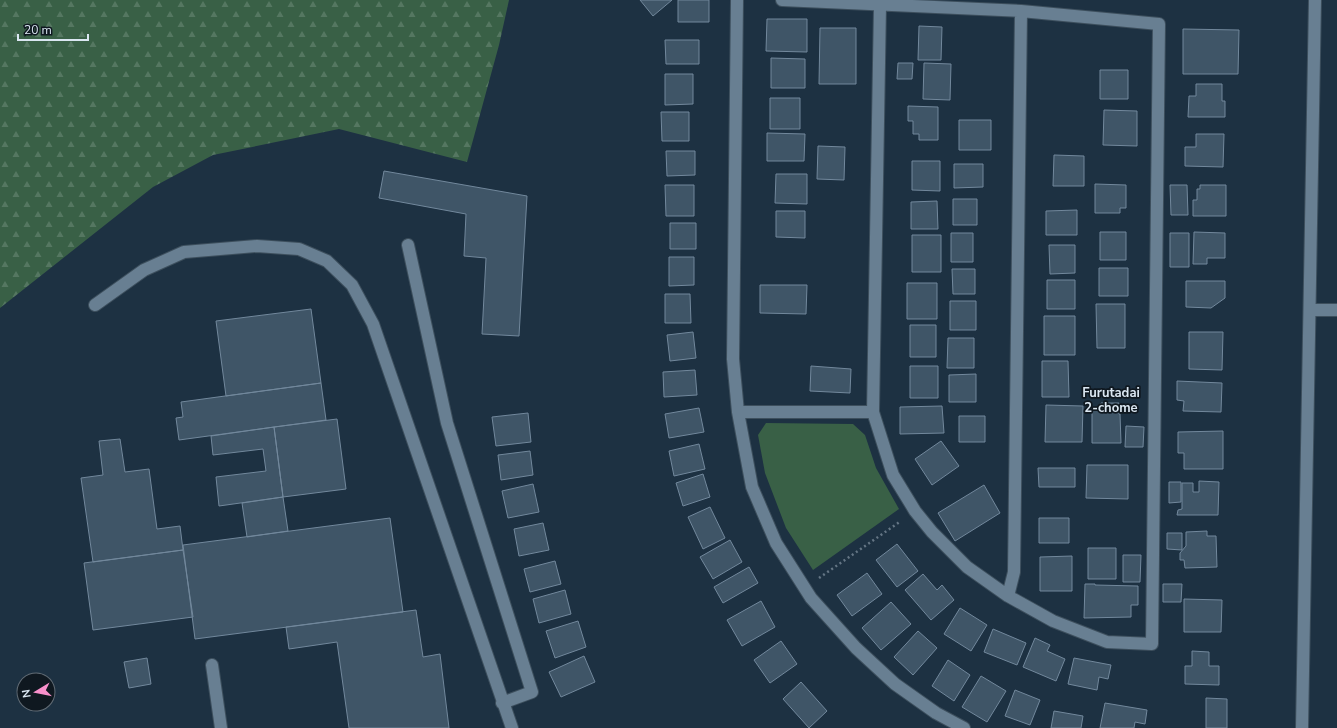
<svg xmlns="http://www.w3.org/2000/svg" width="1337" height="728" viewBox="0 0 1337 728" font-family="'Nunito Sans',sans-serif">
	<defs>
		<pattern id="forest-firs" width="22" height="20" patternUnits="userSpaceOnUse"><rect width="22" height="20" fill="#396046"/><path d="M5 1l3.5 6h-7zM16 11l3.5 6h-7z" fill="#557761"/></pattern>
	</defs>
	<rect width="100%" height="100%" fill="#1d3142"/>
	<path fill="url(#forest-firs)" d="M0,0h509l-10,45 -32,117 -128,-33 -126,26 -60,32 -153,121z"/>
	<path fill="#396046" d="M766,423l87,1 12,11 11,33 23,41 -86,61 -27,-42 -21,-55 -7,-38z"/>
	<path fill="#3f5567" stroke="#72889c" d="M640,0h32l-19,16z
		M678,0h31v22h-31z
		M767,19h40v33l-41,-1z
		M919,26l23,1 -1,33h-23z
		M820,28h36v56h-37z
		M1183,29l56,1 -1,44h-55z
		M665,40h34v24h-33z
		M771,58l34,1v29h-34z
		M898,63h15l-1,16h-15z
		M924,63l27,1 -1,36 -27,-1z
		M1100,70h28v29h-28z
		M665,74h28v30l-28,1z
		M1196,84h26v17h3v16h-37l1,-21h7z
		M770,98h30v31h-30z
		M908,106l30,1v33h-19v-6h-6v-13h-5z
		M1104,110l33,1v35l-34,-1z
		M661,112h28v29h-27z
		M959,120h32v30h-32z
		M767,133l38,1 -1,27h-37z
		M1196,134h28l-1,33 -38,-1v-19h11z
		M818,146l27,1 -1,33 -27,-1z
		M666,151h29v24l-28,1z
		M1054,155l30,1v30h-31z
		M912,161h28v30l-28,-1z
		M954,164h29v23l-29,1z
		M384,171l143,25 -8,140 -37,-2 4,-76 -22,-2 2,-42 -87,-16z
		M776,174h31v30l-32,-1z
		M1095,184l31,1v23h-6v5h-25z
		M665,185h29v31h-28z
		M1170,185h17l1,30h-17z
		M1200,185h26v31h-33v-16h4v-11h3z
		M953,199h24v26h-24z
		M937,201l1,28h-27v-27z
		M1077,210v25h-31v-24z
		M776,211h29v27l-29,-1z
		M670,223h26v26h-26z
		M1100,232h26v28h-26z
		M1194,232l31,1v25h-18v6h-14z
		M951,233h22v29h-22z
		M1170,233h19v34h-19z
		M912,235h29v37h-29z
		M1049,245h26v28l-25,1z
		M669,257h25v28l-25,1z
		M1099,268h29v28h-29z
		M952,269h23v25h-22z
		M1047,280h28v29h-28z
		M1186,281h39v17l-14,10 -25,-1z
		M907,283h30v36h-30z
		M760,285h47l-1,29 -46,-1z
		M665,294h25l1,29h-26z
		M950,301h26v29h-26z
		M1096,304h29v44h-28z
		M311,309l10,74 -95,13 -10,-75z
		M1044,316h31v39h-31z
		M910,325h26v32h-26z
		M693,332l3,26 -26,3 -3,-26z
		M1189,332h34l-1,38 -33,-1z
		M948,338h26v30h-27z
		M1042,361h26l1,36h-27z
		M811,366l40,3 -1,24 -40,-2z
		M910,366h28v32h-28z
		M695,370l2,25 -33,2 -1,-25z
		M976,374v28h-27v-27z
		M1177,381l45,2 -1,29 -38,-1 1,-10 -7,-1z
		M321,383l5,37 -147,20 -3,-22 7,-1 -2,-15z
		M1101,403h18v11h1l1,29h-29v-35h9z
		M1046,405l37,1 -1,36h-37z
		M942,406l2,27 -44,1v-27z
		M699,408l5,24 -35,6 -4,-24z
		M528,413l3,29 -35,4 -4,-29z
		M959,416h26v26h-26z
		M337,419l9,70 -63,8 -9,-70z
		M1126,426l18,1 -1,20h-18z
		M274,427l9,70 -64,9 -3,-29 50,-6 -3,-22 -50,6 -2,-19z
		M1223,431v38h-39v-16h-6v-21z
		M120,439l5,33 24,-3 8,60 23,-3 3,24 -90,12 -12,-84 22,-3 -4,-34z
		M941,441l18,25 -27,19 -17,-26z
		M699,444l6,25 -31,7 -5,-25z
		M530,451l3,24 -32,5 -3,-25z
		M1087,465h41v34l-42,-1z
		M1038,468h37v19h-36z
		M703,474l7,23 -27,9 -7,-23z
		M1199,481l20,1 -1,33h-41l1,-5 4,-1v-26h11v9h6z
		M1169,482h12v20l-12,1z
		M533,484l6,28 -31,6 -6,-27z
		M984,485l16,28 -45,28 -17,-28z
		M283,497l5,34 -41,6 -5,-34z
		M710,507l15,31 -22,11 -15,-32z
		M390,518l13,94 -208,27 -12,-94z
		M1039,518h30v25h-30z
		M543,523l6,27 -30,6 -5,-27z
		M1207,531v5h9l1,31 -32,1 -1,-8h-4v-7l6,-7v-14z
		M1167,533h15v17l-15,-1z
		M730,540l12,22 -29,17 -13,-22z
		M897,544l21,27 -21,16 -21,-27z
		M1088,548h28v31h-28z
		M183,550l10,67 -100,13 -9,-67z
		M1123,555h18l-1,27h-17z
		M1072,556v35h-32v-34z
		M555,561l6,23 -31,8 -6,-23z
		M749,567l9,16 -35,20 -9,-16z
		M867,573l15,21 -30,22 -15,-21z
		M923,574l14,16 5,-5 12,15 -23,20 -26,-30z
		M1085,584h10v1l43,1v19h-7v12l-47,1z
		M1163,584h19l-1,18h-18z
		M565,590l6,24 -32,9 -6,-24z
		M1184,599l38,1 -1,32h-37z
		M761,601l14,26 -33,19 -15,-26z
		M891,602l20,22 -30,26 -19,-22z
		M960,608l27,17 -16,26 -27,-17z
		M416,610l7,47 17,-3 9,74h-100l-12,-86 -48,7 -3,-22z
		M578,621l8,26 -31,11 -9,-27z
		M993,629l33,14 -9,22 -33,-13z
		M918,631l19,17 -24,27 -19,-18z
		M1035,638l15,7 -3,6 18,8 -9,22 -33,-14z
		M781,641l16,23 -27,19 -16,-23z
		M1192,651l17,1v14h10v19l-34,-1v-18h7z
		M584,656l11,26 -34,15 -12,-25z
		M147,658l4,26 -22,4 -5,-26z
		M1074,658l37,7 -3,14 -9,-2 -2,13 -29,-6z
		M948,660l22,15 -16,26 -22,-15z
		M981,676l25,15 -19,31 -25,-15z
		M801,682l26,29 -18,17 -26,-29z
		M1015,690l25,10 -10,25 -25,-9z
		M1206,698l21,1v29h-21z
		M1105,703l42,7 -2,14 -10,-2 -1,6h-34z
		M1054,711l29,5 -2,12h-30z"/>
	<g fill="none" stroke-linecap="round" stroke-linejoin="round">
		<defs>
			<path id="minor" d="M737,0l-4,359 5,53 14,75 24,56 35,55 45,50 39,36 41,29 28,15
				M782,0l239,11 138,13 -7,620 -45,-2 -54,-21 -45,-25 -41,-29 -35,-35 -17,-21 -22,-36 -20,-63 7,-407
				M408,245l39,178 85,269 -30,11
				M95,305l49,-35 40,-18 73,-6 42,3 28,12 25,24 21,39 139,404
				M1310,310h27
				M738,412h135
				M1008,596l6,-24 7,-561
				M212,665l9,63
				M1302,728l13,-728"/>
		</defs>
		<use href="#minor" stroke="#3d4f5d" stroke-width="14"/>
		<path stroke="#657685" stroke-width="2.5" stroke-dasharray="2 3" stroke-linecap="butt" d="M819,578l82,-57"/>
		<use href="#minor" stroke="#687f92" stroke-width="12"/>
	</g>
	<g text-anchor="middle" stroke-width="3.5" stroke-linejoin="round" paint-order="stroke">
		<g font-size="13" font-weight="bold" fill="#dbe7f2" stroke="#0f1820">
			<text x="1111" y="397">Furutadai<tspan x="1111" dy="15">2-chome</tspan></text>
		</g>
	</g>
	<g transform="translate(36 692) rotate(260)"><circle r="19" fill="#0f1820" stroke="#616b74"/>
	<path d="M0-3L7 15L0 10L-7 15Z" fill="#f890cb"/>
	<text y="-6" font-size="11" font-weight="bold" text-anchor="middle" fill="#dbe7f2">N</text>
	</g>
	<path d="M18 34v6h70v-6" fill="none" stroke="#dbe7f2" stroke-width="2"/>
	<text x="24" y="34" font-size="12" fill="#dbe7f2" stroke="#0f1820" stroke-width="3" paint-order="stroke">20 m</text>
</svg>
